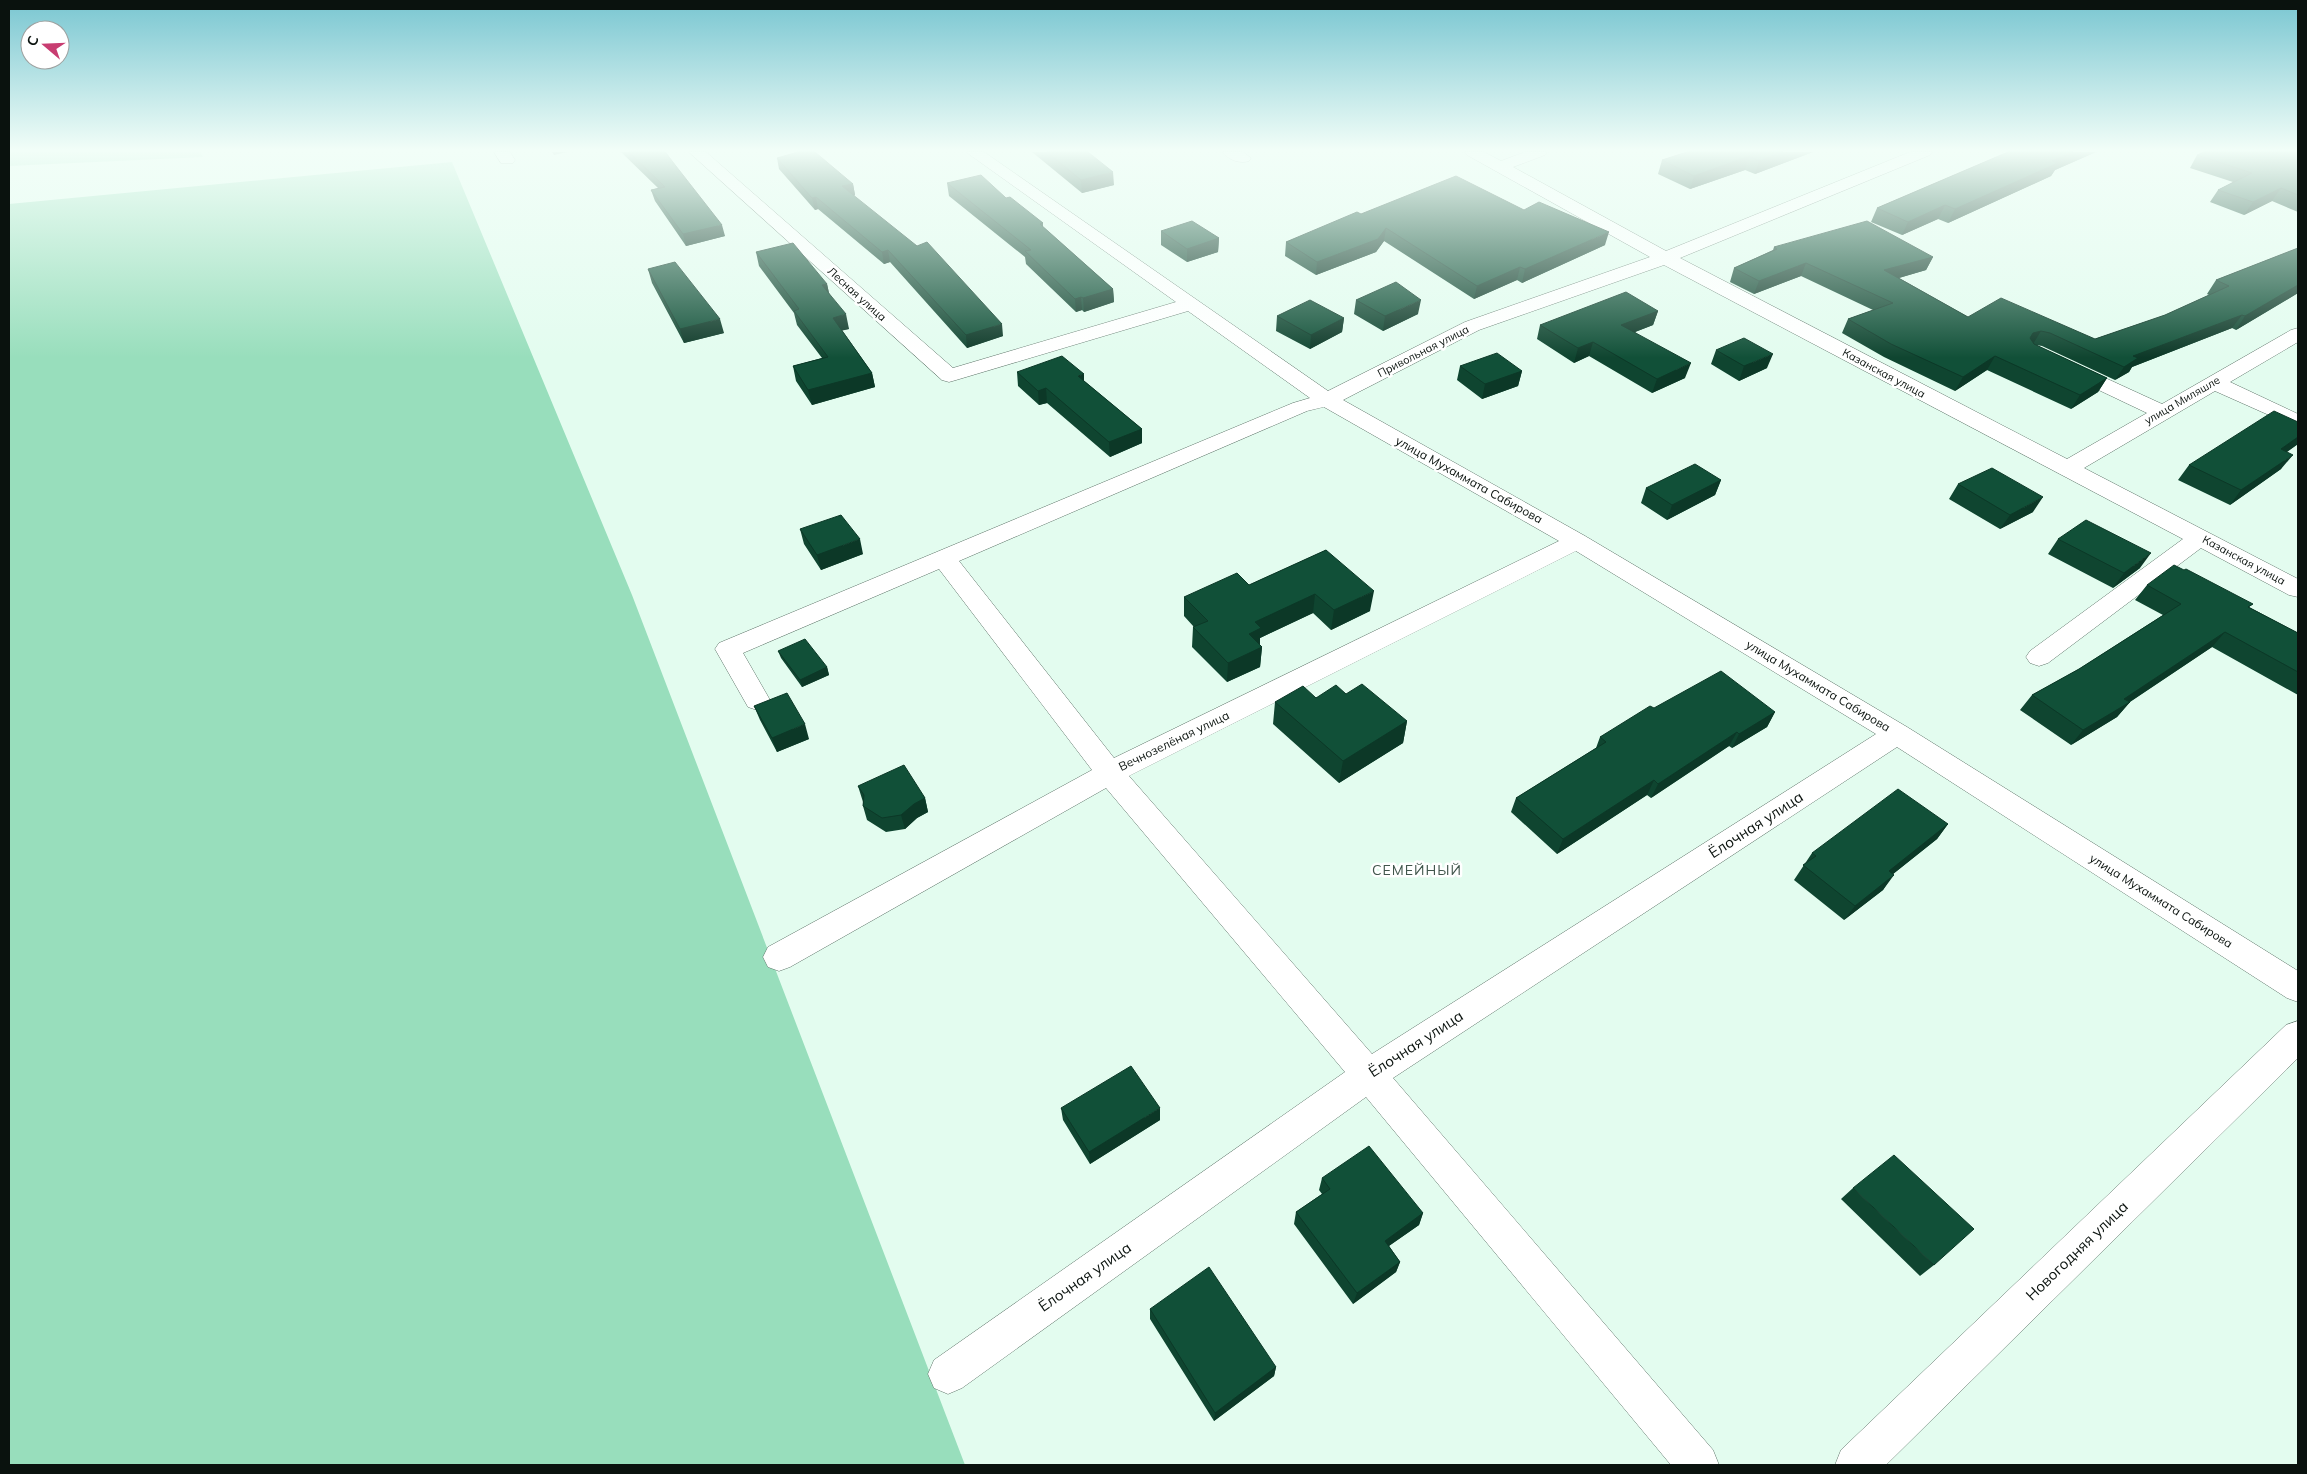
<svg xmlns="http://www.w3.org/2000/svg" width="2307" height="1474" viewBox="0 0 2307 1474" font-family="Mulish,sans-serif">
	<rect width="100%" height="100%" fill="#e3fcef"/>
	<path fill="#98debc" d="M9,152h191l3,5 -194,9z
		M452,162l180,433 333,870h-956v-1261z"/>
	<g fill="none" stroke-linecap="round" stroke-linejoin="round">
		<defs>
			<path id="minor" d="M494,152h16l5,8 -2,3h-12z
				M689,152h17l247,216 223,-66 -210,-150h18l344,239 137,-69 185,-65 -183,-102 -2,-3h19l17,9 24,-9h22l-2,3 -32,12 153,84 244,-99h22l-2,3 -250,103 387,201 80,-46 -84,-40 -3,-4 3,-4 7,-2 7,2 85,39 129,-74 7,-2v14l-68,40 68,32v14l-83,-37 -131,77 214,111v18l-9,-2 -88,-47 -153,115 -9,3 -9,-3 -4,-6 4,-6 153,-112 -519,-274 -185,65 -136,70 242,136 322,191 391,244v31l-11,-4 -390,-251 -504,331 320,372 6,15h-48l-305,-368 -404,291 -14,6 -14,-6 -6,-14 6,-14 411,-288 -239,-284 -316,179 -11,4 -11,-4 -5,-10 5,-10 324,-177 -153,-201 -196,84 27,47 -4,7 -9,3 -9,-3 -33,-58 4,-6 574,-240 17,-5 -122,-87 -232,69 -7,2 -7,-2zM1324,407l235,134 -445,217 -155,-197 348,-150zM1576,551l300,183 -504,320 -243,-278z
				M1223,152h20l8,6 -2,3c-9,3 -21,-1 -26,-9z
				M2298,1021v37l-412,407h-51l6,-15 445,-425z"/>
		</defs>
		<use href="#minor" stroke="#5e7469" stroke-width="1"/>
		<use href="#minor" fill="#fff" fill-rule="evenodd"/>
	</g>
	<path fill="#0f4530" d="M621,152h45l59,84 -39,10 -31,-45 -4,-11 7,-2z
		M1032,152h56l26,33 -32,8z
		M1687,152h126l-58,22 -10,-4 -55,19 -32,-15 4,-14z
		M2008,152h88l-41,18 -4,6 -103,47 -10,-4 -36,16 -31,-13 6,-14z
		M2298,152v60l-26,-11 -28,14 -34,-13 8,-12 15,-8 -43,-14 7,-13z
		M777,158l76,26 2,11 -1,1 149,140 -36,12 -77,-86 -6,2 -66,-55 -3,1 -36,-41z
		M947,183l59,15 37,25v4l70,62 1,13 -30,10 -2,-2 -6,2 -50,-48 -1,-7 -76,-61z
		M1524,210l81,35 -83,38 -5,-3 -43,19 -90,-58 -8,11 -60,23 -31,-19 1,-14 75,-28z
		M1161,231l58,7 -1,14 -31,10 -26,-17z
		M1774,247l159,10 -7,13 -27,8 69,39 127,22 70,-24 44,-20 -2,-1 9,-14 82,-32v45l-62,37 -4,-2 -100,39 -3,5 -14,8 -73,-34 -6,-1 71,33 -9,14 -27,17 -84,-39 -32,21 -71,-34 -42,-24 6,-14 25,-9 -72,-34 -47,18 -24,-12 4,-14 39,-18z
		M756,252l71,32 2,9 20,36 -7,1 30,43 3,14 -63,18 -16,-24 -3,-15 29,-8 -25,-33 -3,-12 -35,-47z
		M648,269l76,64 -40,10 -32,-60z
		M1356,300l62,14 -35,17 -29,-17z
		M1658,311l-5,14 -18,7 50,46 -33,15 -63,-37 -15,7 -37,-24 3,-14z
		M1277,316l67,2 -2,14 -32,17 -34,-18z
		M1716,350l51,18 -28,13 -28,-17z
		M1460,366l62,5 -4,15 -36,13 -25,-19z
		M1017,372l67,9 58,48v14l-32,14 -63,-54 -8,2 -21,-19z
		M2298,422v22l-11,8 -6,17 -51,36 -52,-25 11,-15z
		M1721,480l-6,15 -48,25 -26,-17 5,-15z
		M1958,484l75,28 -33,17 -51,-30z
		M800,529l63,25 -42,16 -17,-26z
		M2058,539l82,29 -27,20 -65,-34z
		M1326,550l44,61 -39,19 -18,-17 -53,25v7l2,2 -2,20 -33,15 -35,-35 1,-20h1l-10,-11v-19l65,-12z
		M2147,585l106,19 -4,3 49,26v62l-86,-48 -82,55 -13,15 -46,28 -51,-35 12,-15 47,-26 84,-54 -28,-15z
		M778,651l49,16 2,8 -27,12 -21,-29z
		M1346,694l61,27 -4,22 -64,40 -66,-59 2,-22z
		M754,706l55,33 -32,13 -17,-32z
		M1654,708l121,4 -8,15 -35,21 -3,-2 -78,52 -4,-3 -90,59 -46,-42 5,-14 80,-50 4,-11z
		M858,786l67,12 3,14 -11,6 -12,11 -19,3 -19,-12 -4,-14v-4z
		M1948,824l-11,15 -44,35 -10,16 -39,30 -50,-40 18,-27z
		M1061,1108l99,12 -70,44 -27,-44z
		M1322,1178l101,35 -4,12 -30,21 11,16 -4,10 -43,32 -59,-80 2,-12 26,-18 -3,-4z
		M1853,1188l81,77 -14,11 -79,-77z
		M1150,1309l126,58 -2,9 -60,45 -64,-102z"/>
	<path fill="#0c3827" d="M552,152h15l-13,3z
		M1783,152h30l-58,22 4,-13z
		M2073,152h23l-41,18 -4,6 -103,47 7,-14 97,-48z
		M1749,156l-4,14 -55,19 4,-13z
		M1113,172l1,13 -32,8 -1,-13z
		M853,184l2,11 -10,3 -3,-12z
		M2281,188l-9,13 -28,14 9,-13z
		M816,197l2,12 -3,1 -3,-12z
		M1945,205l-7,14 -36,16 6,-13z
		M722,225l3,11 -39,10 -3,-12z
		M1386,228l-2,13 -8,11 -60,23 1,-13z
		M1609,232l-4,13 -83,38 3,-14z
		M1219,238l-1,14 -31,10v-13z
		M888,250l2,12 -6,2 -2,-12z
		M1933,257l-7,13 -48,14 6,-14z
		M1806,263l-5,13 -47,18 5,-13z
		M1520,267l-3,13 -43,19 3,-13z
		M827,284l3,14 -8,-13z
		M2298,285v8l-62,37 9,-14z
		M1113,289l1,13 -30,10 -1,-14z
		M1081,297l1,13 -6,2 -1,-13z
		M1421,300l-3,14 -35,17 2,-15z
		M1658,311l-5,14 -36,14 4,-14z
		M846,314l3,15 -13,3 -3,-14z
		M2242,315l-10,13 -100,39 -3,5 -14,8 9,-13 9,-11z
		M1344,318l-2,14 -32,17 1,-14z
		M720,319l4,14 -40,10 -4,-14z
		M1002,324l1,12 -36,12 -1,-13z
		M2041,331l-8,13 -11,8 11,-19z
		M1593,342l-4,14 -15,7 4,-15z
		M1773,354l-6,14 -28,13 5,-15z
		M1995,356l-8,14 -32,21 8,-14z
		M1691,363l-6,15 -33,15 5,-14z
		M1522,371l-4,15 -36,13 3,-15z
		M872,373l3,14 -63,18 -4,-15z
		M1084,374v15l-6,-13z
		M2107,378l-9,14 -27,17 9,-14z
		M1046,388l1,15 -8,2 -1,-14z
		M1142,429v14l-32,14 -1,-15z
		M2298,437v7l-29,20 12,-15z
		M2293,455l-12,14 -51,36 11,-15z
		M1721,480l-6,15 -48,25 5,-15z
		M2043,497l-10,15 -33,17 10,-14z
		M860,539l3,15 -42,16 -4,-15z
		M2151,553l-11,15 -27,20 11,-15z
		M1374,591l-4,20 -39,19 3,-20z
		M1315,594l-2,19 -53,25v10l-11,-14 6,-12z
		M2225,632l-13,15 -84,56 2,-1 -13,15 -46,28 12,-15 41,-31z
		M1262,647l-2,20 -33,15 1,-19z
		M827,667l2,8 -27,12 -2,-7z
		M1775,712l-8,15 -35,21 7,-14z
		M1407,721l-4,22 -64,40 4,-22z
		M805,724l4,15 -32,13 -5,-14z
		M1737,732l-8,14 -78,52 7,-14z
		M1654,780l-7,15 -90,59 6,-15z
		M925,798l3,14 -11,6 -12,11 -4,-14 13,-11z
		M1948,824l-11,15 -59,47 11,-15z
		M1894,875l-11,15 -39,30 11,-14z
		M1160,1108v12l-70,44 -1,-12z
		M1423,1213l-4,12 -39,27 5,-11z
		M1400,1262l-4,10 -43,32 4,-11z
		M1276,1367l-2,9 -60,45 1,-8z"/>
	<path fill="#115038" stroke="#0c3827" d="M629,152h36l57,73 -39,9 -32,-44 14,-3z
		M798,152h17l38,32 -11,2 75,60 10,-4 75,82 -36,11 -78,-85 -6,2 -66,-55 -4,1 -35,-40z
		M1047,152h41l25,20 -32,8z
		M1687,152h96l-24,9 -10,-5 -55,20 -32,-16z
		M2008,152h65l-21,9 6,2 -103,46 -10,-4 -37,17 -31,-14z
		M2204,152h94v43l-17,-7 -28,14 -35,-12 34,-17 -55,-18z
		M981,175l25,23 4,-1 33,26 -3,1 73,65 -30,9 -2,-1 -6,2 -50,-48 6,-1 -84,-67z
		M1456,176l68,34 15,-8 70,30 -84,37 -5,-2 -43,19 -91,-58 -8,11 -61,23 -31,-20 71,-30 4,2z
		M1192,221l27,17 -32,11 -26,-18z
		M1867,221l66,36 -49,13 84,47 33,-19 94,41 70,-24 64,-29 -13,-6 82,-32v37l-53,31 -3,-1 -109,41 5,2 -14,9 -74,-34 -9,-2 -8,2 -3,5 4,6 73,34 -27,17 -85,-39 -32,21 -72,-33 -43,-25 45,-16 -87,-40 -47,18 -25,-13 43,-19 -3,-2z
		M793,243l34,41 -5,1 24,29 -13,4 39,55 -64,17 -15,-24 35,-9 -34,-46 5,-2 -43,-57z
		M675,262l45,57 -40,10 -32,-60z
		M1396,282l25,18 -36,16 -29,-16z
		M1626,292l32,19 -37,14 70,38 -34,16 -64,-37 -15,6 -38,-23z
		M1310,300l34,18 -33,17 -34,-19z
		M1744,338l29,16 -29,12 -28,-16z
		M1497,353l25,18 -37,13 -25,-18z
		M1062,356l22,18 -6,2 64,53 -33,13 -63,-54 -8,3 -21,-19z
		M2274,411l24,11v15l-17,12 12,6 -52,35 -52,-25z
		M1695,464l26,16 -49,25 -26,-17z
		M1992,468l51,29 -33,18 -52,-31z
		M841,515l19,24 -43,16 -17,-26z
		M2086,520l65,33 -27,20 -66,-34z
		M1326,550l48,41 -40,19 -19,-16 -60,28 6,6 -12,6 13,13 -34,16 -35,-36 15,-6 -24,-24 53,-24 12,12z
		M2174,565l10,5 2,-1 67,35 -5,3 50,26v39l-73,-40 -101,67 6,3 -47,28 -51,-35 47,-26 102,-65 -34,-19z
		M805,639l22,28 -27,13 -22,-29z
		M1721,671l54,41 -36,22 -2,-2 -79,52 -4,-4 -91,59 -47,-41 90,-56 -6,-5 50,-31 4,2z
		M1362,684l45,37 -64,40 -68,-59 28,-16 13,12 20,-13 10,9z
		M787,693l18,31 -33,14 -18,-32z
		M904,765l21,33 -11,6 -13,11 -19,3 -19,-12 1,-11 -6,-9z
		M1898,789l50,35 -59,47 5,4 -39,31 -52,-41 13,-9 -4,-3z
		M1131,1066l29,42 -71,44 -28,-44z
		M1369,1146l54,67 -38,28 15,21 -43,31 -61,-81 34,-23 -8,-11z
		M1894,1155l80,74 -40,36 -81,-77z
		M1209,1267l67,100 -61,46 -65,-104z"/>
	<linearGradient id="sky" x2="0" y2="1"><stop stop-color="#79c6d1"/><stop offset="0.42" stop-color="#f2fef8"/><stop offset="1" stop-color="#f2fef8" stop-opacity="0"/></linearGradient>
	<rect width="2307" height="358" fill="url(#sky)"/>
	<g text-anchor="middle" stroke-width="5" stroke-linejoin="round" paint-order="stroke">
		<g font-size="11" fill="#0a120e" stroke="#fff">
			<text transform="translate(857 294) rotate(42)" y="4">Лесная улица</text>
			<text transform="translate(1423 351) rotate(-27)" y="4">Привольная улица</text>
			<text transform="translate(1884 373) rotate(28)" y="4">Казанская улица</text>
			<text transform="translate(2182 400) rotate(-30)" y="4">улица Миляшле</text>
			<text transform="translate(2244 560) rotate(28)" y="4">Казанская улица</text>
		</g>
		<g font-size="12" fill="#0a120e" stroke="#fff">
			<text transform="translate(1469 480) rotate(29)" y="4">улица Мухаммата Сабирова</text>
			<text transform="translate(1818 686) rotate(31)" y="4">улица Мухаммата Сабирова</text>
			<text transform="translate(1174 741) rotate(-26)" y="4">Вечнозелёная улица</text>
			<text transform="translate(2161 901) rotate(32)" y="4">улица Мухаммата Сабирова</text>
		</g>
		<g font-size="14" letter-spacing="1" fill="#41564c" stroke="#fff">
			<text x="1417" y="875">СЕМЕЙНЫЙ</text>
		</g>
		<g font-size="15" fill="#0a120e" stroke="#fff">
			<text transform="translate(1756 825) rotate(-33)" y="5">Ёлочная улица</text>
			<text transform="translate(1416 1044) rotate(-33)" y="5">Ёлочная улица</text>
			<text transform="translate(2077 1251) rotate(-44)" y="5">Новогодняя улица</text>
			<text transform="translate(1085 1277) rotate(-35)" y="5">Ёлочная улица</text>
		</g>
	</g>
	<rect width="2307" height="1474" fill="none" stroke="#0a120e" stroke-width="20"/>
	<g transform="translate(45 45) rotate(289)"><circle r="24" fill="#ffffff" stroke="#9da09f"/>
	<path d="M0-4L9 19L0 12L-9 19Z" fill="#c83d71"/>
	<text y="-8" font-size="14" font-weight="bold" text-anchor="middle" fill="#0a120e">С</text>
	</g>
</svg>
